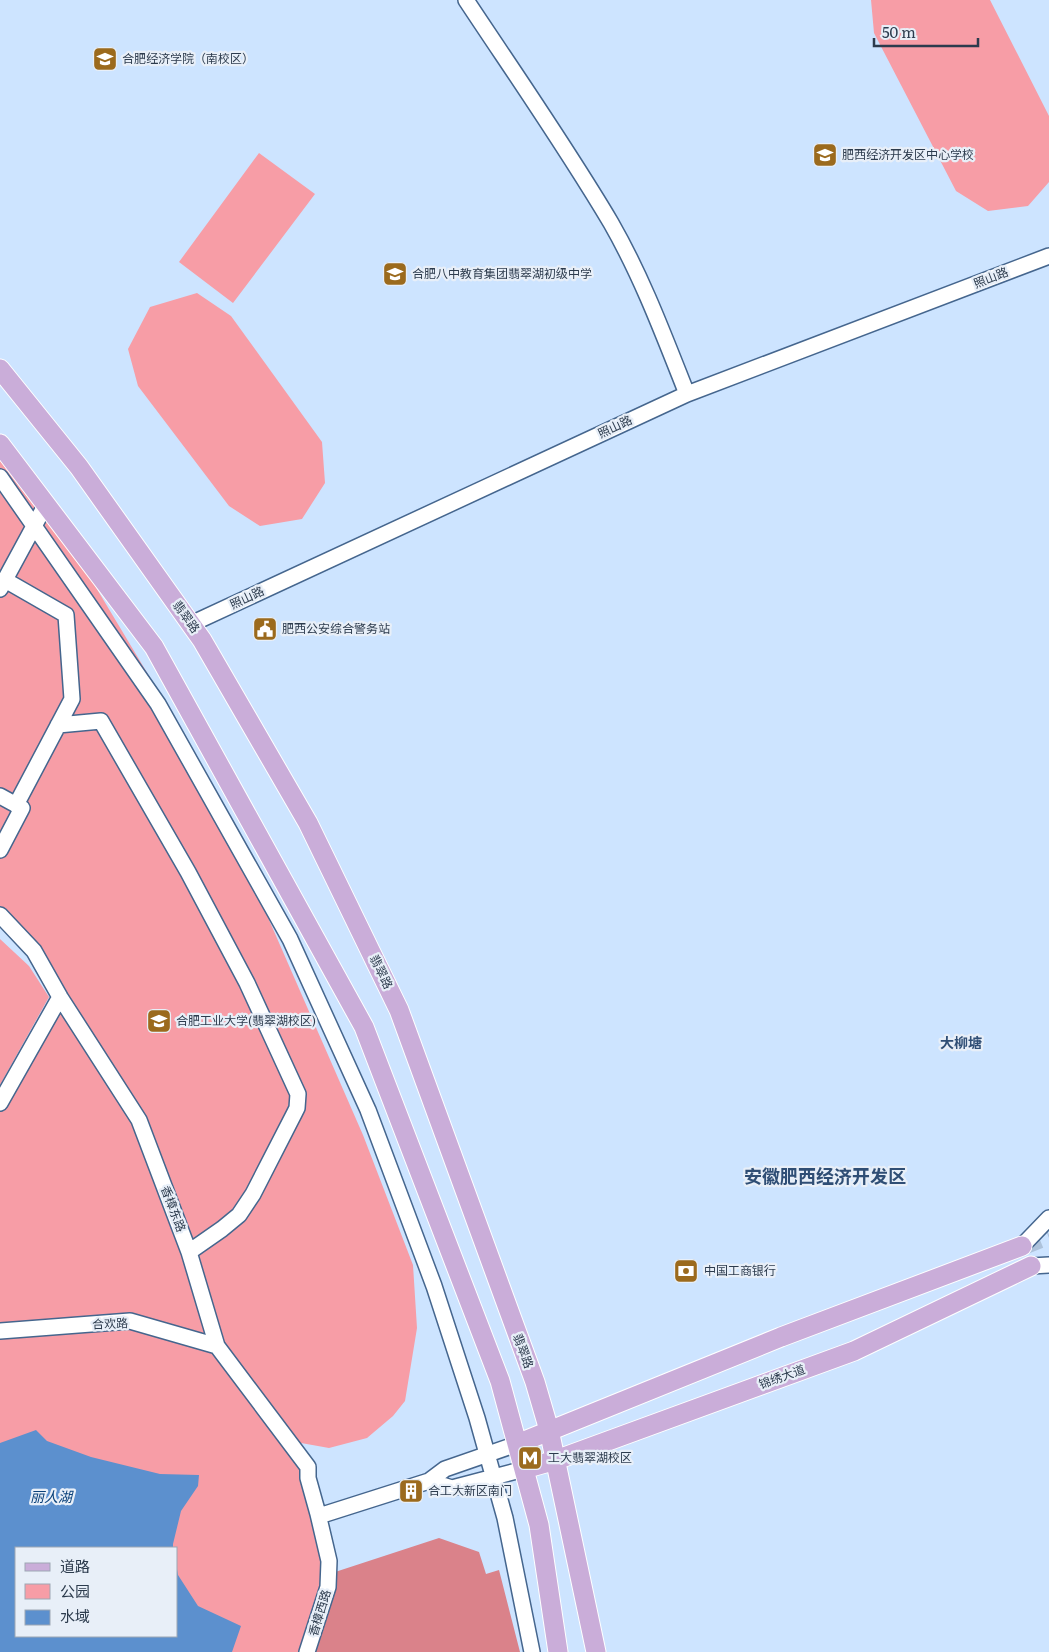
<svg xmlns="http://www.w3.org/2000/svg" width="1049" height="1652" viewBox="0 0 1049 1652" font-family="Literata,'Noto Sans SC',serif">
	<rect width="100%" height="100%" fill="#cde4ff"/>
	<path fill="#f79da6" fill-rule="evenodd" d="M871,0h119l59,116v66l-21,24 -40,5 -32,-20 -82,-158z
		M259,153l56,41 -82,109 -54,-41z
		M197,293l34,23 91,126 3,41 -23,36 -42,7 -31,-20 -91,-120 -10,-37 22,-42z
		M0,444l46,60 106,177 93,184 118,270 50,130 4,63 -12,73 -12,15 -26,22 -38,10 -39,-7 18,37 21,83 -26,91h-303v-549l60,-106 -60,-82zM16,1548h160v88h-160z
		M0,939l29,27 20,31 -49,88z"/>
	<path fill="#da828a" d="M439,1538l40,14 7,22 13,-4 21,82h-213l22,-78z"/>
	<path fill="#5c90ce" d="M36,1430l11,11 44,16 69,17 39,1 -1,11 -17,25 -8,33v4h-157v88h160v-73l2,12 20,31 43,20 -9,26h-232v-209z"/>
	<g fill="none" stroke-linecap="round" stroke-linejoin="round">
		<path stroke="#adc2db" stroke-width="19" stroke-dasharray="19 9" stroke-linecap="butt" d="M1022,1246l27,-11"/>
		<defs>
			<path id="minor" d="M466,0c49,74 100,147 145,223 31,54 53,113 76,171
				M0,477l158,227 132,235 78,171 66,176 43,132 28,100 27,134
				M5,580l61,35 6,84 -56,106
				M0,589l46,-85
				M191,624l496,-230 362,-138
				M58,725l43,-4 87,151 59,111 51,111 -1,14 -3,6 -41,80 -14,21 -17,14 -33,23
				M0,796l22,12 -22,42
				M0,915l34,36 26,46 79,123 50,132 28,94 91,121v11l10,36 11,47 -1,26 -21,65
				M0,1103l60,-106
				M1022,1246l27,-28
				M1031,1266l18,-1
				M0,1331l130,-10 87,25
				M429,1481l23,7 72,-19
				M319,1516l110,-35 16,-12 72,-25"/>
			<path id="major" d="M0,369l79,98 123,173 106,183 91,187 136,372 14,48 47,222
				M0,444l154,203 210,380 136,354 39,144 19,127
				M517,1444l264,-107 241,-91
				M524,1469l32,-9 298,-109 177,-85"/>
		</defs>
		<use href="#minor" stroke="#45668e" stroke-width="18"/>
		<use href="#major" stroke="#fff" stroke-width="21"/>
		<use href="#minor" stroke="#fff" stroke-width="15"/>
		<use href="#major" stroke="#caadd9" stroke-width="19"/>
	</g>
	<defs>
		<symbol id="university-square" viewBox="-11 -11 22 22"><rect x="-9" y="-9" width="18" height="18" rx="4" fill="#9b6a1d" stroke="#e8eff8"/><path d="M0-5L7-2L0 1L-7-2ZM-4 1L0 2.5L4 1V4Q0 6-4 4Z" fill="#fff"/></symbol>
		<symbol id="school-square" viewBox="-11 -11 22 22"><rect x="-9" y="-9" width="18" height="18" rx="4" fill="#9b6a1d" stroke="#e8eff8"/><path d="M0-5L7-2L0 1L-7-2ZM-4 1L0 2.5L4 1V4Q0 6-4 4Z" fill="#fff"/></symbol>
		<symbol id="civic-square" viewBox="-11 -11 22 22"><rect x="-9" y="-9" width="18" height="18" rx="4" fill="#9b6a1d" stroke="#e8eff8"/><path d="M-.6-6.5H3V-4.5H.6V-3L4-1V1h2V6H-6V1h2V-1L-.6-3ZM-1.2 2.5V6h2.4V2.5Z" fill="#fff"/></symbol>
		<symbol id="bank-square" viewBox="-11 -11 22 22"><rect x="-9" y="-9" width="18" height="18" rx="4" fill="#9b6a1d" stroke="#e8eff8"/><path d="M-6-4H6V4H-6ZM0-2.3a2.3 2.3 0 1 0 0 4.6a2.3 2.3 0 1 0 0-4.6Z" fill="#fff"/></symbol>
		<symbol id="metro-square" viewBox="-11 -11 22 22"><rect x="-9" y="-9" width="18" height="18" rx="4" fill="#9b6a1d" stroke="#e8eff8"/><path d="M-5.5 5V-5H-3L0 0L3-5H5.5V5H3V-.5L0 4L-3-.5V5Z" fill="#fff"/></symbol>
		<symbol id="building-square" viewBox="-11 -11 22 22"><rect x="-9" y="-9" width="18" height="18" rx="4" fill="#9b6a1d" stroke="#e8eff8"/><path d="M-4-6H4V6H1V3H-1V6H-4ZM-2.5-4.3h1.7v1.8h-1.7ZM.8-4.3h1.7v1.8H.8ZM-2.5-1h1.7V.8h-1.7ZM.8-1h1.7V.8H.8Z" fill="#fff"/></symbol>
	</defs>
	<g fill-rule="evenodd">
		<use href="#university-square" x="91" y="45" width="28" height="28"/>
		<use href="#school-square" x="811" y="141" width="28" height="28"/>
		<use href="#school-square" x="381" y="260" width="28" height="28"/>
		<use href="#civic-square" x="251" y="615" width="28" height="28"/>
		<use href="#university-square" x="145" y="1007" width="28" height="28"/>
		<use href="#bank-square" x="672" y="1257" width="28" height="28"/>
		<use href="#metro-square" x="516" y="1444" width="28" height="28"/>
		<use href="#building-square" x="397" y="1477" width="28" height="28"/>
	</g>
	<g text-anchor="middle" stroke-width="4.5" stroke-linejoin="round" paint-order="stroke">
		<g font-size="12" fill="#2c3b4d" stroke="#e8eff8" text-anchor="start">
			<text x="122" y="63">合肥经济学院（南校区）</text>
			<text x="842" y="159">肥西经济开发区中心学校</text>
			<text x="412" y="278">合肥八中教育集团翡翠湖初级中学</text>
			<text x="282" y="633">肥西公安综合警务站</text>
			<text x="176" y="1025">合肥工业大学(翡翠湖校区)</text>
			<text x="704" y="1275">中国工商银行</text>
			<text x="548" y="1462">工大翡翠湖校区</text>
			<text x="428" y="1495">合工大新区南门</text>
		</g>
		<g font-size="12" fill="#2c3b4d" stroke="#e8eff8">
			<text transform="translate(991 278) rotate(-21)" y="4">照山路</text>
			<text transform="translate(615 427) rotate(-25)" y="4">照山路</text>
			<text transform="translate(247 598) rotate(-25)" y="4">照山路</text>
			<text transform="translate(186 617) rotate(54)" y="4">翡翠路</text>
			<text transform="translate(381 972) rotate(64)" y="4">翡翠路</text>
			<text transform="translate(173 1209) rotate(69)" y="4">香樟东路</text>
			<text transform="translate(110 1324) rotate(-2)" y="4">合欢路</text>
			<text transform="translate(523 1351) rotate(70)" y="4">翡翠路</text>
			<text transform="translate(782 1377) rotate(-20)" y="4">锦绣大道</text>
			<text transform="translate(320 1613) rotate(-73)" y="4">香樟西路</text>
		</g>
		<g font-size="14" font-weight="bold" fill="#2f4e75" stroke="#e8eff8">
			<text x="961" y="1048">大柳塘</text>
		</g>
		<g font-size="14" font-style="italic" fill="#0a417a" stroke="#e8eff8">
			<text x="51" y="1502">丽人湖</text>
		</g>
		<g font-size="18" font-weight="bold" fill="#2f4e75" stroke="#e8eff8">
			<text x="825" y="1183">安徽肥西经济开发区</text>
		</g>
	</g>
	<rect x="15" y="1547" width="162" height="90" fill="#e8eff8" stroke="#9da7b4"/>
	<rect x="25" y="1563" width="25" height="8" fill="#caadd9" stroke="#9da7b4"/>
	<text x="60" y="1572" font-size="15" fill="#2c3b4d">道路</text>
	<rect x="25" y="1584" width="25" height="15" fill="#f79da6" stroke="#9da7b4"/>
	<text x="60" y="1597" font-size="15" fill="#2c3b4d">公园</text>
	<rect x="25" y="1610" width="25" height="15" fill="#5c90ce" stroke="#9da7b4"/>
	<text x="60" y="1622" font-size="15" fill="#2c3b4d">水域</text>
	<path d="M874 38v8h104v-8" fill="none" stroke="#2c3b4d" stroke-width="2.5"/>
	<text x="882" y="38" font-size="15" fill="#2c3b4d" stroke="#e8eff8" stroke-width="4" paint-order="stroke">50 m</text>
</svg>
